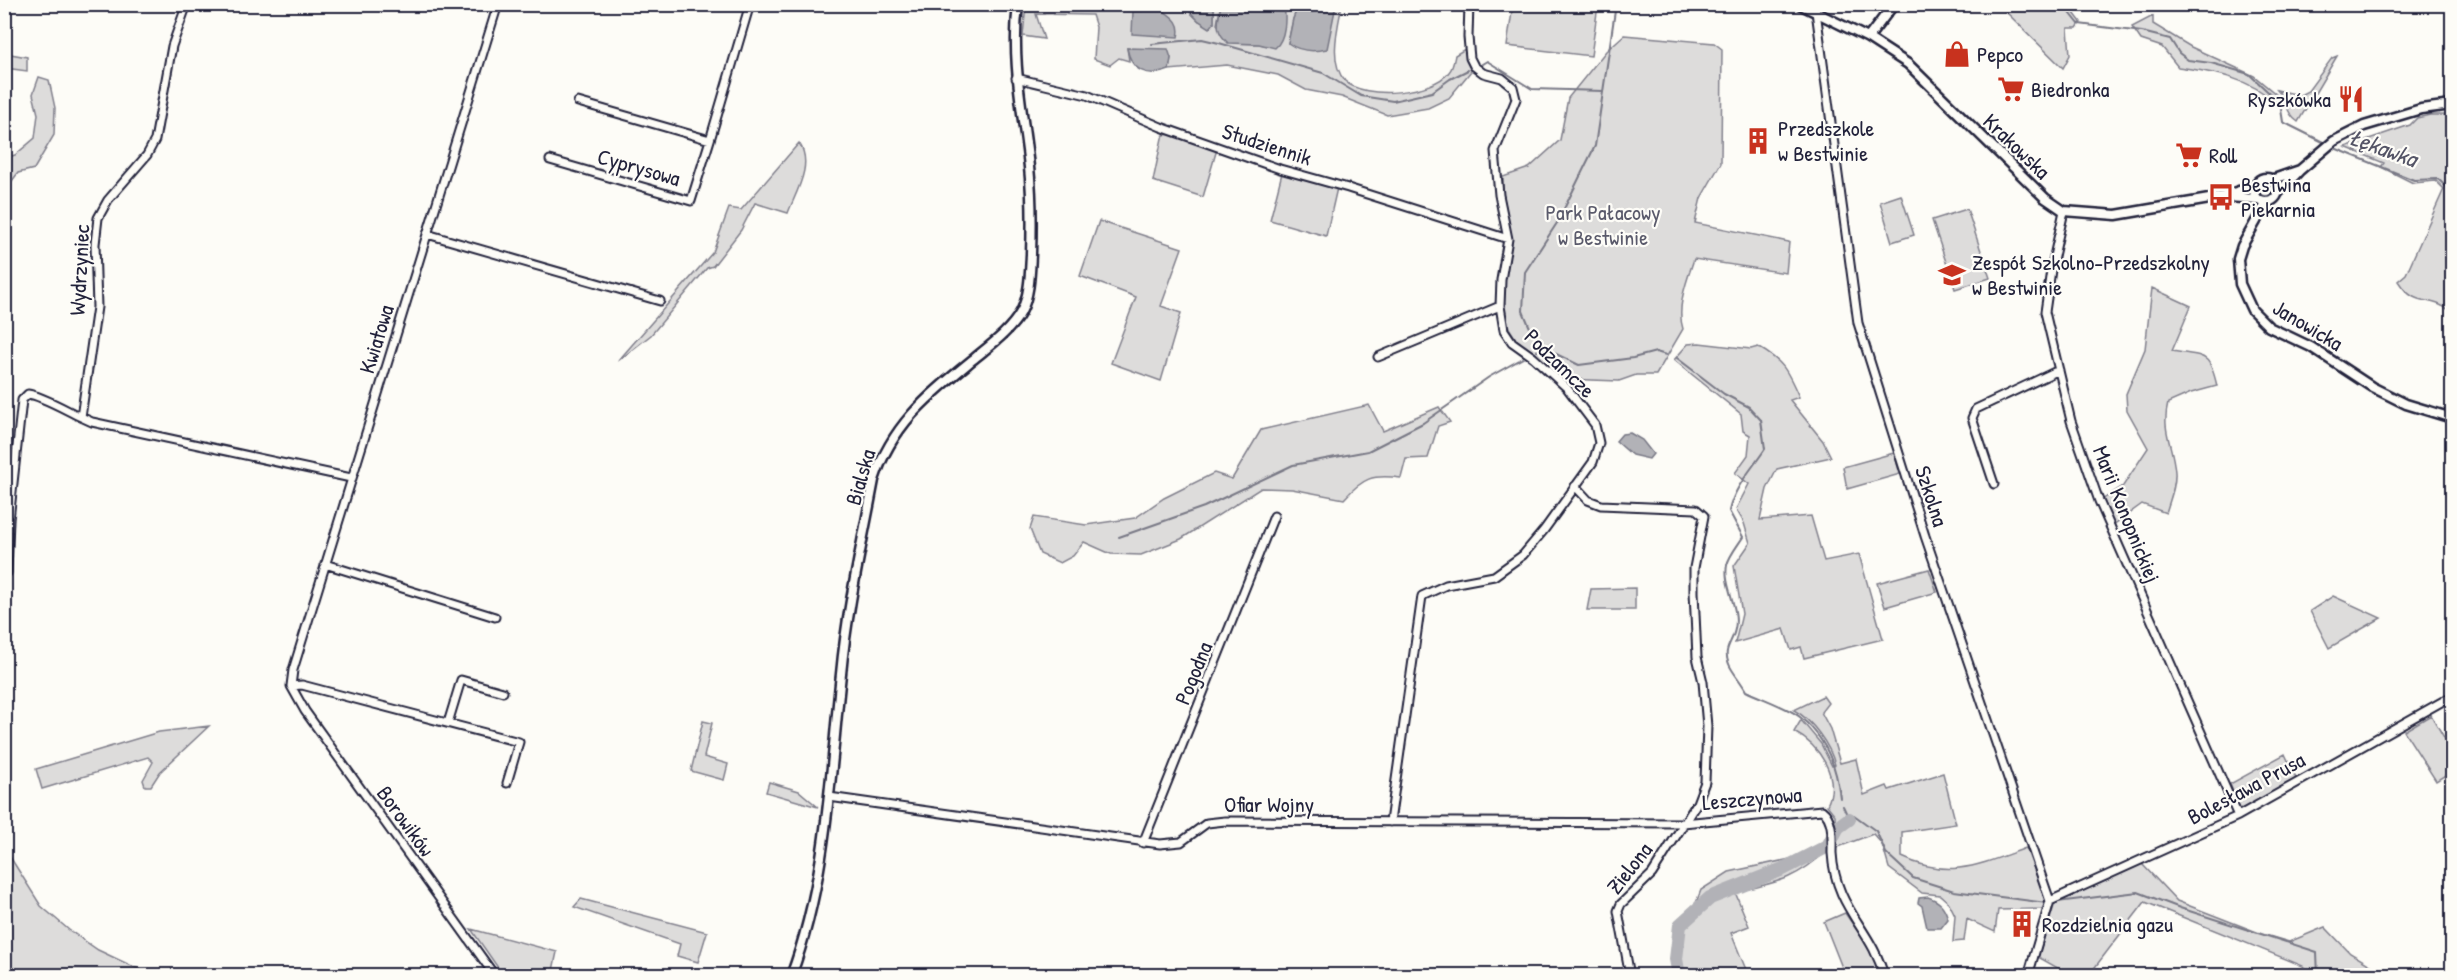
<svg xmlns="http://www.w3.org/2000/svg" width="2457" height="980" viewBox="0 0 2457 980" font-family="'Patrick Hand',sans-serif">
	<rect width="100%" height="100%" fill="#fdfcf7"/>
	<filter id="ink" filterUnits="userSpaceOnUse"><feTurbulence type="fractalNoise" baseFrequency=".0167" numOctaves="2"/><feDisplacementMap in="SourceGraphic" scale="12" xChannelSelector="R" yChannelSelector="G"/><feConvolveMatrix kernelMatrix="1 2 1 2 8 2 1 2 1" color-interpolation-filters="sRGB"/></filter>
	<g filter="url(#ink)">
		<path fill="#dddcdb" stroke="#807f8b" stroke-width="1.5" d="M1221,4l-4,20 16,19 26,1 16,3 8,-15 1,-27h27l-14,4 -4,10 -5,24 41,-10 7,-28h6c-4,21 -14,58 3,76 19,19 88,13 104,-9 4,-4 5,-12 6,-17l10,-6 6,22 -22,27 -21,10 -41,7 -45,-18 -36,-7 -28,-15 -51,-10 -58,5 2,-12 -44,-10 2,13 -10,-3 -9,7 -16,-6 2,-32 -4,-12 -56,-1 8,25 -21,-3 3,-31h157l16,16 15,2v-18z
			M1513,5h85l-7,51 -84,-10z
			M1999,5h69l13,17 -4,6h-9l2,27 -7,13z
			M2153,16v8l38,23 63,29 29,24 -6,4c-26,-26 -64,-32 -99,-37l-16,-20 -21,-7 -9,-13z
			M1624,35l90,8 8,6 -1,114 -20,35 -6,25 94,19 -3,31 -92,-14c-7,21 -18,48 -11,70l-27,46h-20l-17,6 -55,-2 -48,-40 -7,-11 -5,-21 1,-29 7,-40 -9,-45v-16l26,-9 31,-28 8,-42 38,-47z
			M5,53l22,4v14l-22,-3z
			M2337,56l-39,66c-12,-8 -10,-20 -21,-32l23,5 8,-4 24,-33z
			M39,77l10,3 6,28 -1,27 -20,34 -16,4 -10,13 -3,1v-29l10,-3 20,-17 3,-24 -5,-20z
			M2430,115h22v197c-25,-19 -35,-2 -54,-31l8,-7 38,-85 -8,-8 -23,2 -32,-16 3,-4 -39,-16 65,-22 7,-7z
			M1171,134l46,15 -14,48 -50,-16 9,-43 2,-3z
			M799,143c15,21 -3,49 -11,70l-33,-10 -14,27 -28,36 -6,2 -56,67 -33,26 95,-109 16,-44 12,2z
			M1282,173l55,15 -11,48 -56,-16z
			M2257 190a9 9 0 1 1 18 0a9 9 0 1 1-18 0Z
			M1901,195l13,40 -22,7 -12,-40z
			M1967,209l23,69 -35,11 -23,-69z
			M1099,221l83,27 -21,58 20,7 -20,68 -50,-18 25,-66 -56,-21z
			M2152,288l39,18 -19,45c33,6 37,0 45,35l-26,7 -23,10c-7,28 5,42 7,69 1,14 -5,27 -9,41l-24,-9 -29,21 -11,-25 21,-14 25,-38 -21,-38 -1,-16 19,-45z
			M1699,343l52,6 7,-2c26,15 29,23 41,50l-9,3 33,41 8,16 -54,12 -10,20 -7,31 51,-4 13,45 35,-7 24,85 -79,19 -3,-11 -10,3 -7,-21 -49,14 7,-29 -8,-48 16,-23 -6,-20 -8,-14 13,-25 -14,-11 13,-18 2,-20 -7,-4 -2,-17 -67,-54 14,-16z
			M1369,405l14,26 56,-24 11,15 -12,4 -10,32 -22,1 -5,19c-29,-4 -38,0 -57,21l-52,-10 -31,-1 -80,51 -40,16 -30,-1 -27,-12 -11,14 -13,7 -20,-9 -10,-25 4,-12 52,8 49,-7 29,-20 50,-25 18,6 29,-49z
			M1894,453l6,21 -53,15 -4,-22z
			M1929,569l8,23 -52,15 -8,-24z
			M1635,588v22h-48l4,-21z
			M2333,596l48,22 -52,30 -19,-37z
			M1823,696l5,7 -7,9 9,17 10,34 16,-4 8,36 23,-9 2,4 54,-17 13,51 -54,8v25c47,23 79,7 124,-9l20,52 -3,9 -45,1 -3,22 -28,-13 -3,22 -11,1 2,-27 -6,-12 -9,-8 -18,-2 -33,-25 -7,-24 -9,-10 -37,14 -1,-33 -8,-10c14,-28 -8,-60 -33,-73l7,-12 20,24 11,22 3,-1c-5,-20 -23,-45 -41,-55z
			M2431,715l21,36v20l-16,10 -32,-50z
			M703,721l9,2 -8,34 24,7 -4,16 -33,-9z
			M209,726l-49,46 -9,14h-6l-2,-6 10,-18 -5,-5 -106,32 -6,-20 123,-37z
			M2285,754l12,26 -57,30 -10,-26z
			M769,782l30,9 19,16 -52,-15z
			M1827,840l2,9c-34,31 -50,33 -94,43l14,34 -18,7 16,39 -11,4h-61l-3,-18 5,-37 17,-13 7,-18 28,-18 75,-16z
			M5,849l36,57 28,24 29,20 53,25h-146z
			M2142,864l35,37 85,33 27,8 36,-15 25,26 37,22h15h-92l-7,-9 -158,-64 -56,73h-19l-32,-18 17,-54z
			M581,899l126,33 -9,30 -21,-6 3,-12 -106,-37z
			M1845,913l31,45 5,17h-36l-21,-53z
			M471,929l86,23 -5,23h-49z"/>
		<path fill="#b2b2b7" stroke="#787885" stroke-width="1.5" d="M1183,5h31v18l-4,5 -11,-7z
			M1284,5c2,12 2,34 -9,43l-16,-4 -31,-1c-14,-13 -10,-21 -7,-38z
			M1306,5h30l-9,44c-14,3 -27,3 -39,-6l5,-24 4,-10z
			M1161,9c11,8 21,13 17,28l-46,-3 1,-23z
			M1127,48l41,1 3,9 -2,12c-22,8 -38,1 -42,-22z
			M1630,433l12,7 11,14 -4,5 -17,-4 -16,-14 6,-7z
			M1928,897c12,4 17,10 20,22l-7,9h-14l-5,-22 -4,-3 1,-5z"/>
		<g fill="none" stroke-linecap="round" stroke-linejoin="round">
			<path stroke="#787885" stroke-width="2" d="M1616,4l-21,142 -38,77 -32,49 -2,39 10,24 21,18 25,12 54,-7 23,-6 10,3
				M2063,4l16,20 63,8 28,7 9,14 9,7 23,3 38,11 31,29 3,19 44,22
				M1152,44l50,-5 17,4 104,30 38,23 32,5 39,-9 18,-13 18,-9
				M1482,64l5,-3 45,28 71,2
				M2332,147l82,33 24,-1 14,13
				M1537,351l8,-4
				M1677,358l47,36 25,13 12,13 4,29c-13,20 -31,38 -36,62l14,26c-5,8 -14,19 -16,28 -4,21 13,43 8,64 -2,13 -13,20 -6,35 3,8 12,17 17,27 14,7 43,17 54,26 25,20 37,50 40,81
				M1119,537l85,-30 89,-42 75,-14 55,-28 66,-46 34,-19
				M1843,806l6,13 5,-4 22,16 10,22 27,25 41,13 93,12
				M2057,902l81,-10 42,16 137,44 1,24"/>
			<path stroke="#b2b2b7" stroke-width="14" d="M1679,976l-3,-17 4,-34 30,-27 73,-29 45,-23 10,-19 11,-8"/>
			<defs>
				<path id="minor" d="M187,4l-15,42 -17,94 -8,15 -39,45 -10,18 -3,26 2,63 -16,110 11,5 259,56
					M1815,4l43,319 67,213 125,365 -22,75
					M1016,78l71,17 74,32 119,42 68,19 160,51
					M578,102l132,38 40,-136
					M550,160l141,41 19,-61
					M2064,211l-13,59 -6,42 26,109 28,80 139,315
					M427,234l233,67
					M1378,357l122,-51
					M1994,484l-22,-66 4,-9 83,-39
					M1575,486l13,14 13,5 95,4 8,7 -10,52v24l3,65 6,25 4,44 -2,56 -8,21 -45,71 -31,30 -3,7 12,65
					M325,564l170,53
					M7,573l2,-53 13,-120 6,-6c12,1 40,17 53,23
					M291,686l11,-1 217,57 -12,41
					M448,723l13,-43 42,12
					M829,797l331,47 21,-2 26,-19 18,-2 458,2 139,-13c12,9 10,29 10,43 3,56 40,76 52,123
					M1390,822l32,-226 24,-11 48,-9 29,-21 21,-25 49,-68 6,-19 -4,-18 -28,-37 -34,-31 -21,-15 -8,-12 -4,-24 1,-26 7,-41 -9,-44 -4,-44 21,-52 -3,-12 -11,-9 -19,-5 -9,-7 -4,-8 -2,-21 1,-33
					M1143,843l131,-327
					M2050,901l188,-85 214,-120
					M495,976l-190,-265 -14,-25 2,-16 205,-666"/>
				<path id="tertiary" d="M1799,4l69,34 40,26 137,134 19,13 52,4 105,-18 33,-11
					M1868,38l26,-34
					M2254 190a12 12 0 1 1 24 0a12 12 0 1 1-24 0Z
					M2271,180l29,-10 34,-29 30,-15 57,-17 31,-4
					M2277,194l22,-23
					M2228,197l29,2
					M2267,202l-25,44 -4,13 2,25 12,26 17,17 42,20 61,40 34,17 46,14
					M791,976c36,-96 39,-201 50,-302 6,-65 21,-130 33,-194 19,-58 57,-86 102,-123 16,-13 35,-27 45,-45 9,-18 9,-39 10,-58 1,-29 1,-58 -2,-87 -6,-55 -18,-107 -11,-163"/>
			</defs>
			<use href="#minor" stroke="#22223b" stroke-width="11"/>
			<use href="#tertiary" stroke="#22223b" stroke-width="13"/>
			<use href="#minor" stroke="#fdfcf7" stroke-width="7"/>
			<use href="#tertiary" stroke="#fdfcf7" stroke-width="8"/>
		</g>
	</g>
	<defs>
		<symbol id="shop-bare" viewBox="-9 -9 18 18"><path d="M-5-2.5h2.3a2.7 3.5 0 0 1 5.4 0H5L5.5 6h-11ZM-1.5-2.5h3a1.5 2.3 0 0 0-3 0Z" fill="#c8321e" stroke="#fdfcf7" stroke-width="2.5" paint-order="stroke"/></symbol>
		<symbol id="supermarket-bare" viewBox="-9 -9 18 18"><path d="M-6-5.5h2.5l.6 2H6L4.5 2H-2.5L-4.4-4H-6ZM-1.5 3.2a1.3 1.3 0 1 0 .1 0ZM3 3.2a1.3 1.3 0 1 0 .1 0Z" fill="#c8321e" stroke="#fdfcf7" stroke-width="2.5" paint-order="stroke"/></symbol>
		<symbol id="restaurant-bare" viewBox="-9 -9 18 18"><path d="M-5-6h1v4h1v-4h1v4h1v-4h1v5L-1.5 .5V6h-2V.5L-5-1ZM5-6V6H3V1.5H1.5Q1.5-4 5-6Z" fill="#c8321e" stroke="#fdfcf7" stroke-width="2.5" paint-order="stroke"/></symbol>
		<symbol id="building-bare" viewBox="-9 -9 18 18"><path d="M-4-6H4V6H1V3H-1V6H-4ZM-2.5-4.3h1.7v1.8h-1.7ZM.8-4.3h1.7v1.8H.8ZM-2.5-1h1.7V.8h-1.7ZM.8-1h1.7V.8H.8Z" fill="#c8321e" stroke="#fdfcf7" stroke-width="2.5" paint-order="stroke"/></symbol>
		<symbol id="bus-bare" viewBox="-9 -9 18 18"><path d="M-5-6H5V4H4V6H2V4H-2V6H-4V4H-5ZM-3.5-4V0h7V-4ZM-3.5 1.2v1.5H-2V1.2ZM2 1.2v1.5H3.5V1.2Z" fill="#c8321e" stroke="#fdfcf7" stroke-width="2.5" paint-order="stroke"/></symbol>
		<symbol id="school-bare" viewBox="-9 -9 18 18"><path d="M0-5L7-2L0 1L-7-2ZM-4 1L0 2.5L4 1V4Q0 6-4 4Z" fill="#c8321e" stroke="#fdfcf7" stroke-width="2.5" paint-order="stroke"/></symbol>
	</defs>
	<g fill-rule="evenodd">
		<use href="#shop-bare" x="1938" y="35" width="38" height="38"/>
		<use href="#supermarket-bare" x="1992" y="70" width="38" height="38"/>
		<use href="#restaurant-bare" x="2332" y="80" width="38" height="38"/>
		<use href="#building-bare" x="1739" y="122" width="38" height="38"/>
		<use href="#supermarket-bare" x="2170" y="136" width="38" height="38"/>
		<use href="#bus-bare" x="2202" y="178" width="38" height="38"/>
		<use href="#school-bare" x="1933" y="256" width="38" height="38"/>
		<use href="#building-bare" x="2003" y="905" width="38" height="38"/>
	</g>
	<g text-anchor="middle" stroke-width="4.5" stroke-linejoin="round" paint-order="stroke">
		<g font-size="22" fill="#22223b" stroke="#fdfcf7" text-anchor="start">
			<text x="1977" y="62">Pepco</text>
			<text x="2031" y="97">Biedronka</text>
			<text x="2331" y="107" text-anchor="end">Ryszkówka</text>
			<text x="1778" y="136">Przedszkole<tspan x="1778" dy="25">w Bestwinie</tspan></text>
			<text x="2209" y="163">Roll</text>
			<text x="2241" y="192">Bestwina<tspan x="2241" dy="25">Piekarnia</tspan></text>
			<text x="1972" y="270">Zespół Szkolno-Przedszkolny<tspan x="1972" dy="25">w Bestwinie</tspan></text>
			<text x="2042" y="932">Rozdzielnia gazu</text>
		</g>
		<g font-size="22" fill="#22223b" stroke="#fdfcf7">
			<text transform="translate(1267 144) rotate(18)" y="8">Studziennik</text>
			<text transform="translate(2017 146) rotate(44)" y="8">Krakowska</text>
			<text transform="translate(639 167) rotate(16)" y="8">Cyprysowa</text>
			<text transform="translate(79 270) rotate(-87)" y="8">Wydrzyniec</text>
			<text transform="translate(2308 325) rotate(31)" y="8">Janowicka</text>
			<text transform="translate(376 339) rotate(-73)" y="8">Kwiatowa</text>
			<text transform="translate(1560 363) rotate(44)" y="8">Podzamcze</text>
			<text transform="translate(860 477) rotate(-74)" y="8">Bialska</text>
			<text transform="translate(1932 496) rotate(72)" y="8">Szkolna</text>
			<text transform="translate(2127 514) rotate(68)" y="8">Marii Konopnickiej</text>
			<text transform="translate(1193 673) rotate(-68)" y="8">Pogodna</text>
			<text transform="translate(2246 788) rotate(-28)" y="8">Bolesława Prusa</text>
			<text transform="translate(1752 798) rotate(-5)" y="8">Leszczynowa</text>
			<text x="1269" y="812">Ofiar Wojny</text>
			<text transform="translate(406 821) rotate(54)" y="8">Borowików</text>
			<text transform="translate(1629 868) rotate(-52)" y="8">Zielona</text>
		</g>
		<g font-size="22" fill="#5a5a6b" stroke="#fdfcf7">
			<text x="1603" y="220">Park Pałacowy<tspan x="1603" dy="25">w Bestwinie</tspan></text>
		</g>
		<g font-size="24" font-style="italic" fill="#545466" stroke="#fdfcf7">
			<text transform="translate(2383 148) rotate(20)" y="8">Łękawka</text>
		</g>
	</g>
	<rect width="2457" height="980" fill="none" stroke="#fdfcf7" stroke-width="24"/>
	<rect x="12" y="12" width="2433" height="956" fill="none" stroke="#22223b" stroke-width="2" filter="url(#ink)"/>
</svg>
